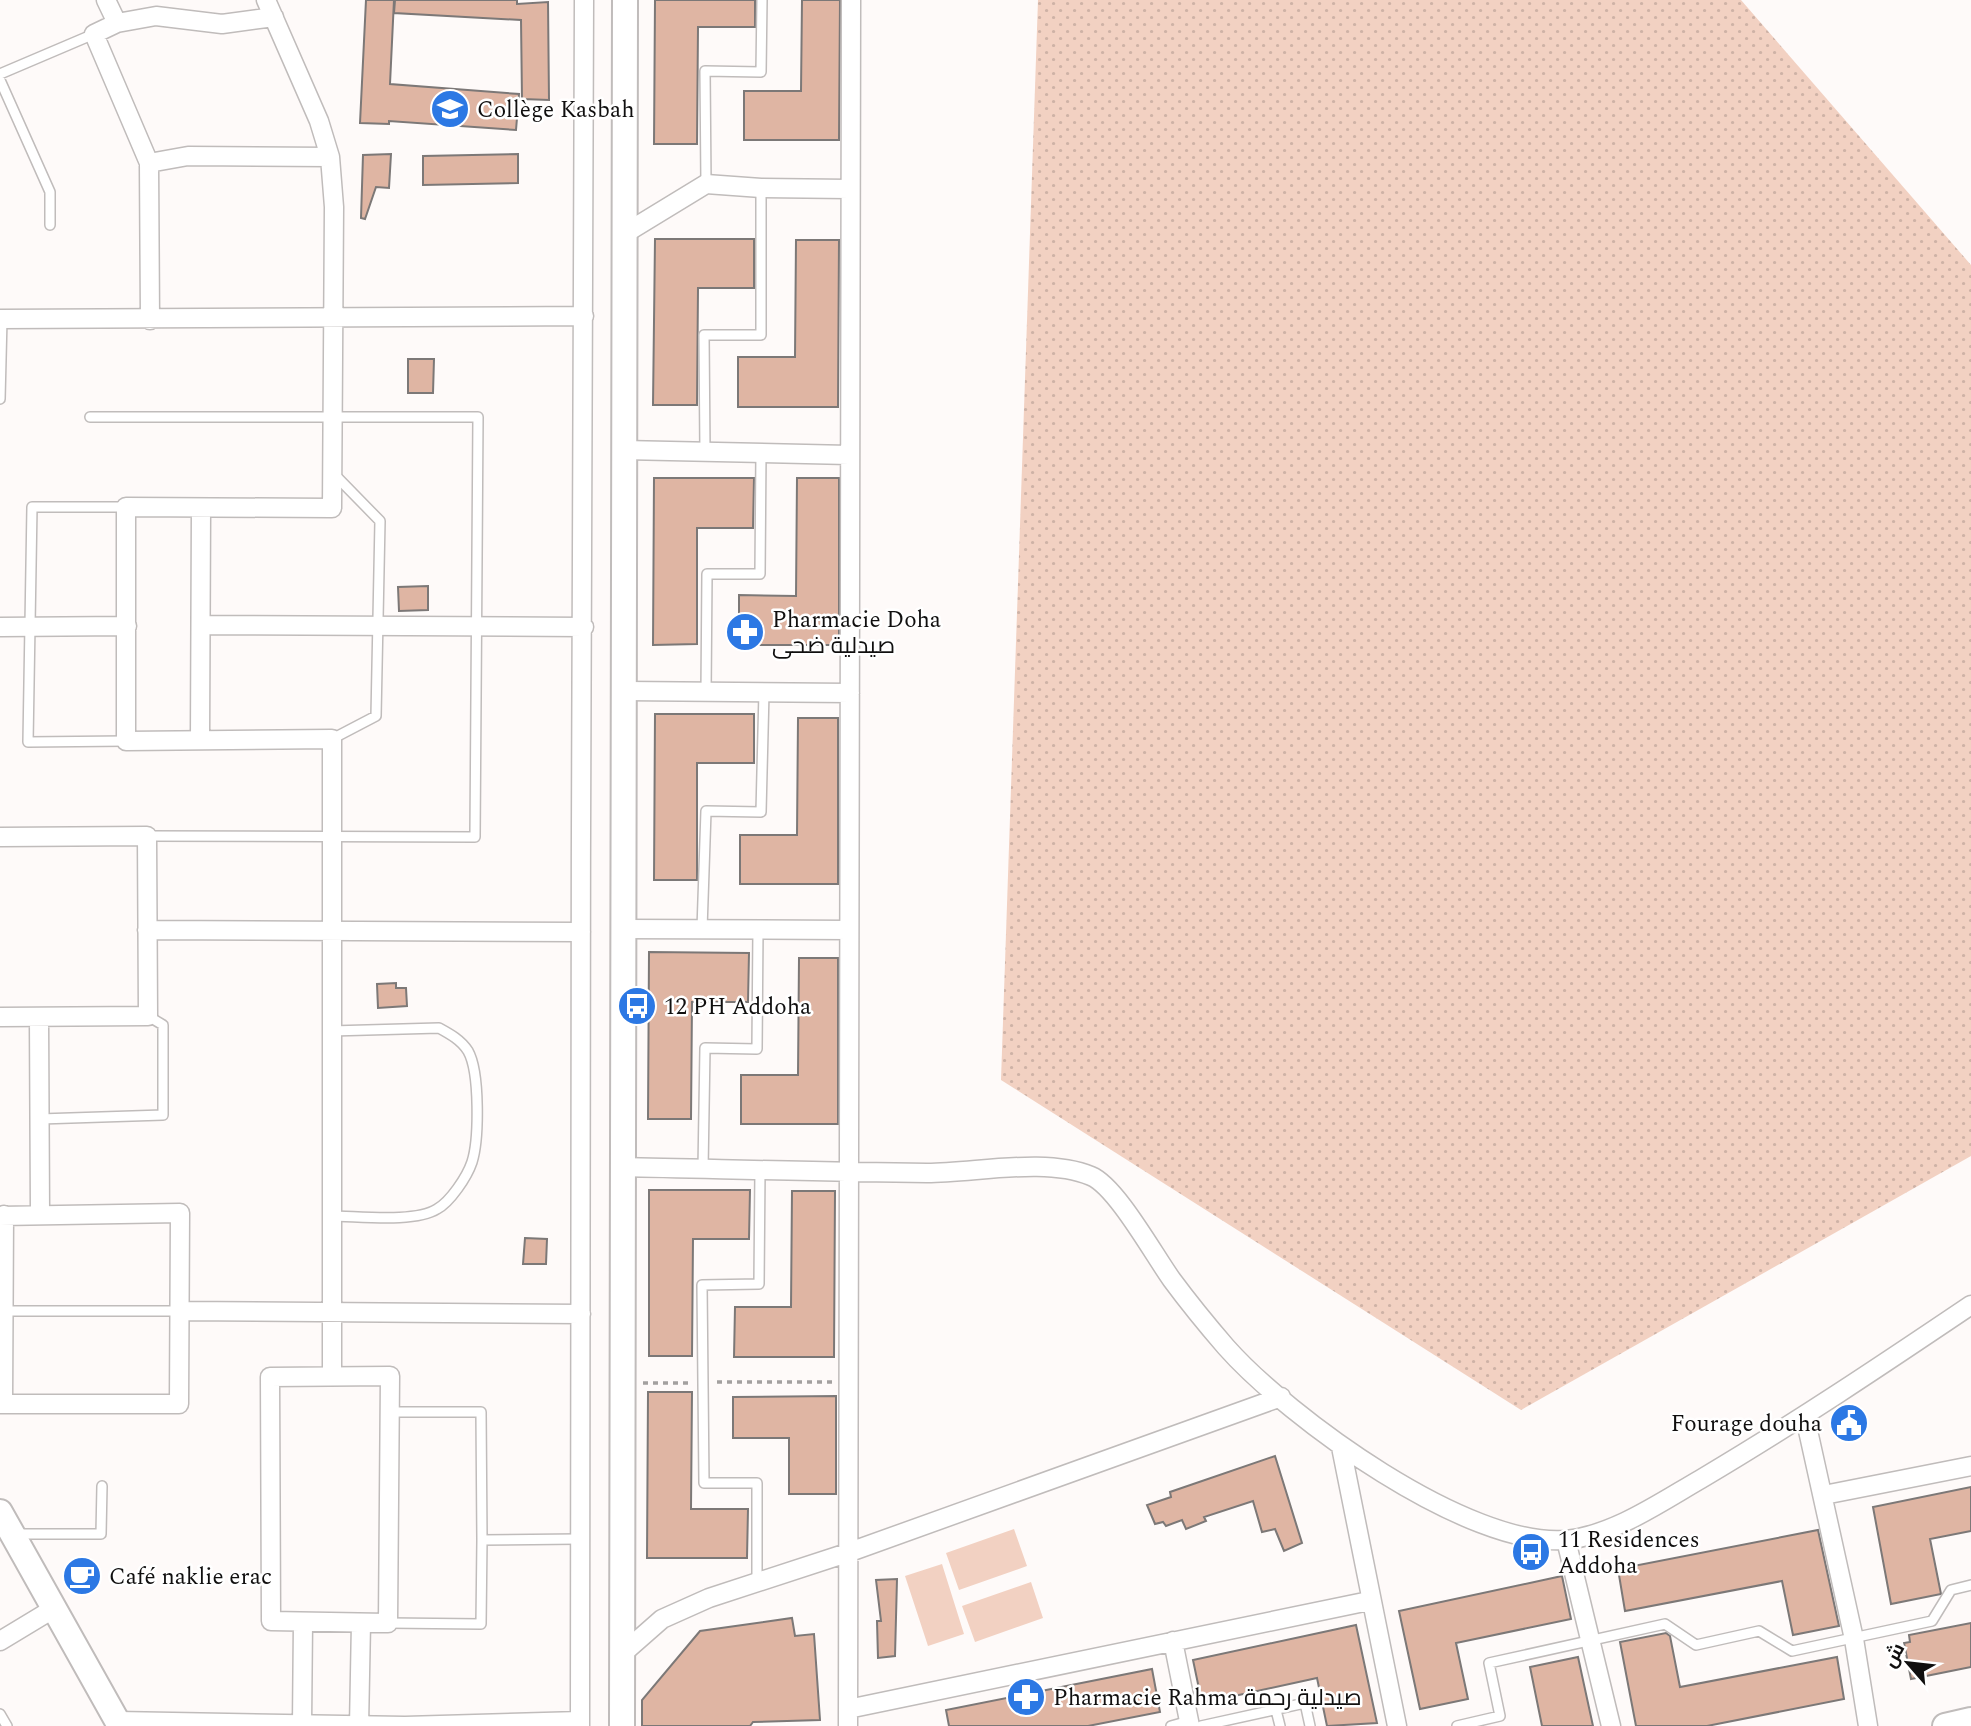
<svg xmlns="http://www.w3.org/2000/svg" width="1971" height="1726" viewBox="0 0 1971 1726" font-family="Spectral,Cairo,serif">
	<defs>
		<pattern id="grass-dots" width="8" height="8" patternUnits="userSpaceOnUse" patternTransform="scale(1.75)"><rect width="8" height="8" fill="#f2d1c2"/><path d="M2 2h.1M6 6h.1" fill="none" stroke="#ceb2a6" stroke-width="1.8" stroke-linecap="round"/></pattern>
	</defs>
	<rect width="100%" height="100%" fill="#fefaf9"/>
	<path fill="url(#grass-dots)" d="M1038,0h703l230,265v891l-450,254 -520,-330z"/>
	<path fill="#f2d1c2" d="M1014,1529l13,37 -68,24 -13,-37z
		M942,1564l22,70 -36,12 -23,-70z
		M1031,1582l12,36 -68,24 -13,-36z"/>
	<path fill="#dfb5a3" stroke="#7c7877" stroke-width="2" d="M366,0h28l-4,84 129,10 -3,36 -127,-9v3l-29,-1z
		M395,0h122v4l31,-2 1,98 -27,-1 -1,-79 -127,-7z
		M655,0h100v27h-57l-1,117h-43z
		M802,0h38l-1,140h-95v-49h57z
		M391,154l-2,34 -13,-1 -11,32 -4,-1 2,-63z
		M518,154v29l-95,2v-29z
		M655,239h99v49h-56l-1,117h-44z
		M796,240h43l-1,167h-100v-50h57z
		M408,359h26l-1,34h-25z
		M654,478h100l-1,50h-56v116l-44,1z
		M797,478h42v167h-100v-50l57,1z
		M428,586v24l-29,1 -1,-24z
		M655,714h99v49h-57v117h-43z
		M798,718h40v166h-98v-49h57z
		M649,952l100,1 -1,49h-56l-1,117h-43z
		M799,958h39v166h-97v-49h57z
		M396,983v5h10l1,18 -29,2 -1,-24z
		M649,1190h101l-1,49h-56l-1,117h-43z
		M792,1191h43l-1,166h-100l1,-50h56z
		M525,1238l22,1 -1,25h-23z
		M648,1392h44l-1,117h57l-1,49h-100z
		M836,1396v98h-47v-56h-56v-41z
		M1275,1456l27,87 -18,8 -9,-22 -13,3 -9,-31 -49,16 2,4 -20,8 -4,-9 -16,6 -3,-4 -8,2 -8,-19 24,-8 -1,-5z
		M1971,1487v44l-41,8 11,55 -50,10 -18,-97z
		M1818,1530l21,96 -46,9 -11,-54 -157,30 -7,-42z
		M1562,1576l9,43 -115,24 12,56 -48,10 -21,-98z
		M897,1579l-2,77 -17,2 -1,-37h4l-5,-41z
		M792,1618l3,18 19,-2 6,86 -67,2 -3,4h-108v-26l58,-69z
		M1971,1623v44l-60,12 -7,-36 6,-1 -1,-7z
		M1356,1625l21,98 -50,3 -10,-48 -115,25 -9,-43z
		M1666,1633l4,3 10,51 157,-30 7,42 -137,27h-71l-16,-84z
		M1578,1657l15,69h-51l-12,-59z
		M1152,1669l8,43 -72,14h-139l-3,-16z"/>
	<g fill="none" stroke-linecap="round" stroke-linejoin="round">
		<defs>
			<path id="lane" d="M0,74l94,-40
				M0,80l50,112v33
				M706,184l-1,-113 56,1 1,-72
				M0,399l2,-80
				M90,417h388l-3,420 -328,-1
				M705,452l-1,-117h57v-147
				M706,692l1,-118h53l1,-122
				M332,739l44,-23 4,-195 -47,-48
				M126,741l-98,1 4,-235h94
				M702,929l4,-118 55,1 3,-120
				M40,1119l123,-4v-90l-15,-9
				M703,1169l2,-121 52,1 1,-120
				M331,1216c27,0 84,7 106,-7 13,-7 30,-32 35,-47 7,-22 8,-90 -4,-111 -7,-11 -18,-17 -29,-23l-108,3
				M4,1311h175
				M390,1412h91l1,128
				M17,1534h84l1,-48
				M757,1583v-100h-53l-2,-198 57,-1 1,-114
				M388,1623l93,1 1,-84 96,-1
				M1276,1710l4,16
				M0,1714l7,12
				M1171,1726l18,-5
				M1201,1726l104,-23 5,23
				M1457,1726l43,-10 -11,-53 176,-39 31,21 63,-14 33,20 140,-30 19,-31 20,-5"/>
			<path id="street" d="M106,0l11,23 -23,11 55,129 1,157
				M266,0l53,121 11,36 4,50 -2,301 -206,-1v234l206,-2v637
				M117,23l39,-7 66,8 52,-7
				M149,163l39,-7 142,1
				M624,234l82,-50 55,4 88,1
				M0,319l584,-3
				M623,450l226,5
				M201,625l383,2
				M0,627l127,-1
				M625,691l225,2
				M200,740l1,-232
				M0,837l147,-1 1,180 -148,1
				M623,929l226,1
				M147,930l434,2
				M39,1018l1,196
				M622,1167c101,2 203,5 305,6 49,0 119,-16 164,3 25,10 63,79 81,104 17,23 35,45 54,67 63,71 242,201 340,193 48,-5 95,-38 135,-61 93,-55 181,-114 270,-174
				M0,1216l180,-3 -1,191h-179
				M179,1311l402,3
				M390,1376l-2,247 -117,-2 -1,-244z
				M3,1404l1,-189
				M1805,1417l49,222 14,87
				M1341,1447l56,279
				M1824,1495l147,-29
				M1566,1540l45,186
				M0,1641l53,-32
				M1173,1641l17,85
				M621,1655l41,-36 47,-21 138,-45 434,-156
				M848,1709l521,-108
				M117,1721l288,5 175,-5
				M302,1724l1,-102
				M359,1726l2,-103
				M580,1726c-3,-575 4,-1151 4,-1726
				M848,1726l3,-1726"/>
			<path id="secondary" d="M0,1512l120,214
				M622,1726l3,-1726
				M1945,1726l26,-6"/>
		</defs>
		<use href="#lane" stroke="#c0bcbb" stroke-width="12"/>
		<use href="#street" stroke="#c0bcbb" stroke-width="21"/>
		<use href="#secondary" stroke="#c0bcbb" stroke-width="28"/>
		<path stroke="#a3a09f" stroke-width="3.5" stroke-dasharray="5 5" stroke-linecap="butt" d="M717,1382h115
			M643,1383h49"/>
		<use href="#lane" stroke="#fff" stroke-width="9"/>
		<use href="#street" stroke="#fff" stroke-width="18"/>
		<use href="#secondary" stroke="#fff" stroke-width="24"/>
	</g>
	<defs>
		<symbol id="school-disc" viewBox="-11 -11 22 22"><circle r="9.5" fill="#2c78e4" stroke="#fff"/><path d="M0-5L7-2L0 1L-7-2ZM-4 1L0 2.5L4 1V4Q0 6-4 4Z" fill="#fff"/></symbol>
		<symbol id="pharmacy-disc" viewBox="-11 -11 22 22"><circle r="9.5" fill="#2c78e4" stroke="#fff"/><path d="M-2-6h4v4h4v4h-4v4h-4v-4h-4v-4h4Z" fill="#fff"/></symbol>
		<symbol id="bus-disc" viewBox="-11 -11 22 22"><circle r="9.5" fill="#2c78e4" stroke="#fff"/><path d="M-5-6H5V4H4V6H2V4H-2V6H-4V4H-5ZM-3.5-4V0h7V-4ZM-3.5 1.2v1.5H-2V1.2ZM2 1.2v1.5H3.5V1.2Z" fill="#fff"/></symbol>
		<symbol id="civic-disc" viewBox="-11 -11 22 22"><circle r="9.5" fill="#2c78e4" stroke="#fff"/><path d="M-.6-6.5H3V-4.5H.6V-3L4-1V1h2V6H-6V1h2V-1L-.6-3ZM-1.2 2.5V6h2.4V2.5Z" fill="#fff"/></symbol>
		<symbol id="cafe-disc" viewBox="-11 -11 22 22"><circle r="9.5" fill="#2c78e4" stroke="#fff"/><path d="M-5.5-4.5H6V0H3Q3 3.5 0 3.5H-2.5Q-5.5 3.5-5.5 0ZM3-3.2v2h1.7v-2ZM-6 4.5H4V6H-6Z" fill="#fff"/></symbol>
	</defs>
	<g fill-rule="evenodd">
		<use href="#school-disc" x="428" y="87" width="44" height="44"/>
		<use href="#pharmacy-disc" x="723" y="610" width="44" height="44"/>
		<use href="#bus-disc" x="615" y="984" width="44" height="44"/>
		<use href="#civic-disc" x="1827" y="1401" width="44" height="44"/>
		<use href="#bus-disc" x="1509" y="1530" width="44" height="44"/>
		<use href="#cafe-disc" x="60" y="1554" width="44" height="44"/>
		<use href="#pharmacy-disc" x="1004" y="1675" width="44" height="44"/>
	</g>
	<g text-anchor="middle" stroke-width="5" stroke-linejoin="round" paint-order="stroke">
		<g font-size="23" fill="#100f0f" stroke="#fff" text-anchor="start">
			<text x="477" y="117">Collège Kasbah</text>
			<text x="772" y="627">Pharmacie Doha<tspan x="772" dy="26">صيدلية ضحى</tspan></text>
			<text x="664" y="1014">12 PH Addoha</text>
			<text x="1822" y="1431" text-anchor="end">Fourage douha</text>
			<text x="1558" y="1547">11 Residences<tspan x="1558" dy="26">Addoha</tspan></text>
			<text x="109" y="1584">Café naklie erac</text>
			<text x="1053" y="1705">Pharmacie Rahma صيدلية رحمة</text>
		</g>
	</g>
	<g transform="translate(1908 1663) rotate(298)" stroke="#ffffff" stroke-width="5" paint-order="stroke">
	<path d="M0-5L12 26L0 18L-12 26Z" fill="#100f0f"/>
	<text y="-10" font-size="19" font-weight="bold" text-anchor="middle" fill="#100f0f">ش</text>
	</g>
</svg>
